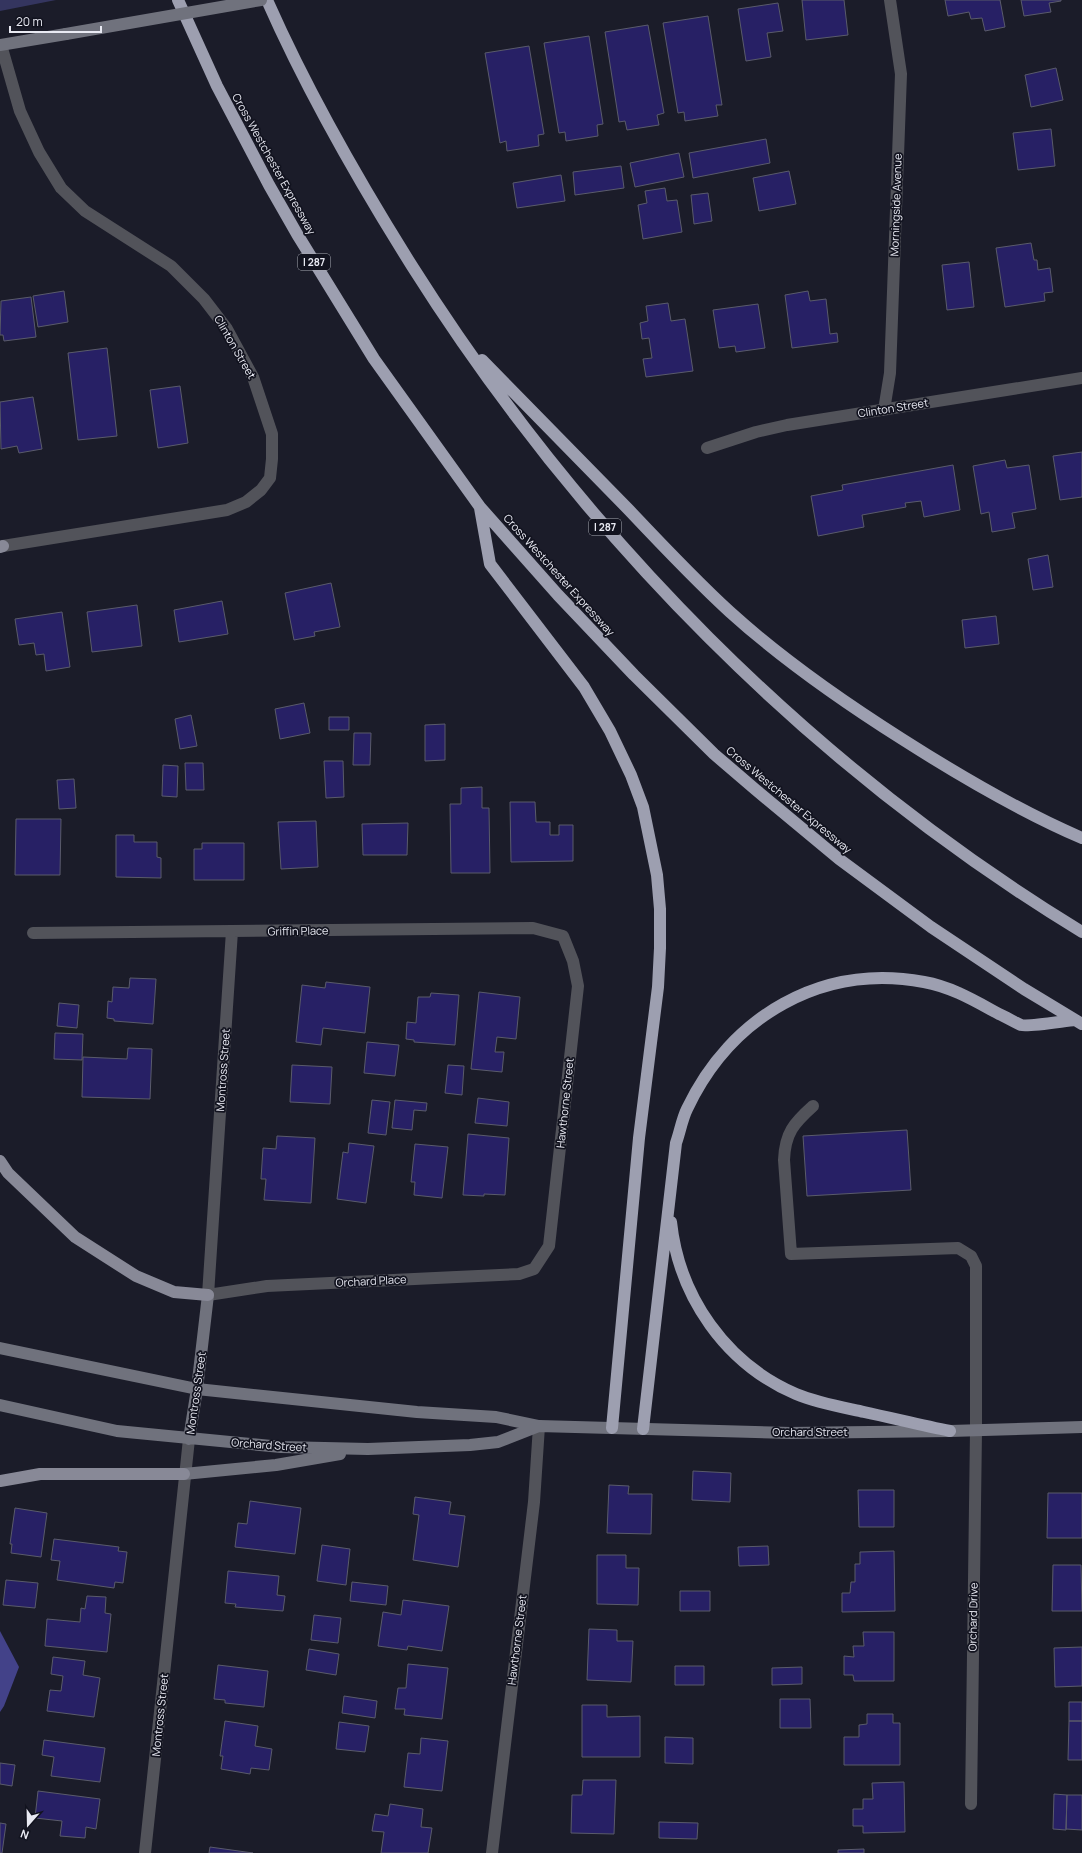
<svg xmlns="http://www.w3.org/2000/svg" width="1082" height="1853" viewBox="0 0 1082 1853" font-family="Manrope,sans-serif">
	<rect width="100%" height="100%" fill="#1b1c29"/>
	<path fill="#34355f" d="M0,0h56l-56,11z"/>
	<path fill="#434289" d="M0,1631l19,36 -15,39 -4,6z"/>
	<path fill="#272065" stroke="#5a5b6b" d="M802,0h42l4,35 -42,5z
		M945,0h55l5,27 -20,4 -3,-13 -11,1 -2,-7 -21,4z
		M1021,0h40v1l-12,2 2,9 -27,4z
		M778,3l5,28 -16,2 4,24 -25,4 -8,-52z
		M708,16l14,89h-6l2,11 -33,5 -1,-9 -6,1 -15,-90z
		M648,25l16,88 -7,2 2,10 -32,5 -2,-9 -6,1 -14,-90z
		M589,36l14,88 -6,1 1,11 -32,5 -1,-9 -6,1 -15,-90z
		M529,46l15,88 -6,1 1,11 -32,5 -1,-10 -6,2 -15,-90z
		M1056,68l7,32 -32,7 -6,-32z
		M1051,129l4,37 -37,4 -5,-37z
		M766,139l4,24 -77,15 -4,-25z
		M679,153l5,24 -49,10 -5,-24z
		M621,166l3,22 -49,7 -2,-23z
		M789,171l7,33 -37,7 -6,-33z
		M561,175l4,26 -48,7 -4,-25z
		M665,188l2,13 10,-1 5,32 -39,7 -5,-34 9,-2 -2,-12z
		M708,193l4,28 -18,3 -3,-29z
		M1031,243l3,17h3l1,10 12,-2 3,24 -9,1 1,8 -40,6 -9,-59z
		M969,262l5,45 -27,3 -5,-45z
		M64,291l4,31 -30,5 -5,-31z
		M808,291l2,10 16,-2 4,35 7,-1 1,9 -46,6 -7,-53z
		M31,297l5,40 -32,4 -1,-6h-3l1,-34z
		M668,303l3,18 14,-2 8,52 -47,6 -3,-18 9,-1 -3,-20 -7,1 -2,-16 8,-2 -2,-15z
		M758,304l7,44 -29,4 -1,-6 -16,2 -6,-38z
		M107,348l10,88 -39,4 -10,-87z
		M180,386l8,57 -30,5 -8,-58z
		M33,397l9,52 -23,4 -2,-7 -16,3 -1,-47z
		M1082,452v45l-22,3 -7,-44z
		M1005,460l2,8 22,-3 7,44 -24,4 3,15 -23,4 -3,-20 -8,2 -8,-48z
		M953,465l7,45 -36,7 -3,-16 -16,2 1,4 -44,8 2,12 -46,9 -7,-40 32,-6 -1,-5z
		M1048,555l5,32 -20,3 -5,-31z
		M331,583l9,44 -26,5 1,4 -21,4 -9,-47z
		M222,601l6,33 -49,8 -5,-32z
		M137,605l5,41 -50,6 -5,-40z
		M62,612l8,55 -24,4 -2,-17 -8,1 -2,-12 -15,2 -4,-26z
		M996,616l3,28 -34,4 -3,-28z
		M304,703l6,30 -30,6 -5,-30z
		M191,715l6,31 -17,3 -5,-30z
		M329,717h20v13h-20z
		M445,724v36l-20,1v-36z
		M354,733h17l-1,32h-17z
		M324,761h19l1,36 -18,1z
		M185,763h18l1,27h-18z
		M163,765l15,1 -1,31 -15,-1z
		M74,779l2,29 -17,1 -2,-29z
		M482,787v21h7l1,65h-39l-1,-69h11v-16z
		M510,802h25l1,20h14v13h9v-10h14v36l-62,1z
		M16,819h45l-1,56h-45z
		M316,821l2,46 -37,2 -3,-47z
		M408,823l-1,32h-44l-1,-31z
		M116,835h18v7h23v15l4,1v20l-45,-1z
		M202,843h42v37h-50v-31h8z
		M130,978l26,1 -3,45 -39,-3v-2l-7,-1 1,-17 4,1 1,-15 16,1z
		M326,982l44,5 -5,46 -42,-5 -2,17 -25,-3 6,-57 23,3z
		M479,992l41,5 -4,42 -19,-2 -2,15h9l-2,20 -31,-3z
		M431,993l28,2 -4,50 -41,-3v-2l-8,-1 1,-17 9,1 2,-26h12z
		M59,1003l20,2 -2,23 -20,-2z
		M55,1033l28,1 -1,26 -28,-1z
		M367,1042l32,3 -4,31 -31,-3z
		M128,1048l24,1 -2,50 -68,-2 1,-40 44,2z
		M292,1065l40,2 -2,37 -40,-2z
		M448,1065l16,1 -2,29 -17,-2z
		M478,1098l31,4 -2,24 -32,-3z
		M372,1100l18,2 -4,33 -18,-2z
		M395,1100l32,3 -1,8 -12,-1 -2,20 -20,-2z
		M907,1130l4,60 -104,6 -4,-60z
		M468,1134l41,4 -4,57 -21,-1v2l-21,-1z
		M277,1136l38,2 -4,65 -47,-3 2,-21h-5l2,-31 13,1z
		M349,1143l25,3 -8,57 -29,-4 6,-47 5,1z
		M415,1144l33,3 -6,51 -28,-3 1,-13h-4z
		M693,1471l38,2 -1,29 -38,-2z
		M609,1485l20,1 -1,8h24l-1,40 -44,-1z
		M858,1490h36v37h-35z
		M1048,1493h34v45h-35z
		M415,1497l36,5 -2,12 16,2 -7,51 -45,-7 6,-45 -6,-1z
		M250,1501l51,7 -6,46 -60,-7 3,-24 9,1z
		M15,1508l32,5 -6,44 -30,-4 1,-9h-2z
		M54,1539l65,8 -1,4 9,1 -4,31 -8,-1 -1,6 -57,-8 3,-19 -9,-1z
		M322,1545l28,4 -4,36 -29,-4z
		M768,1546l1,19 -30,1 -1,-19z
		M894,1551l1,60 -53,1v-19h8l1,-11h4v-18h5v-12z
		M597,1555h29v13h13l-1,37 -41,-1z
		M1053,1565h28l1,46h-30z
		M228,1571l51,5 -2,19 8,1 -2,15 -48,-4 1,-3 -11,-1z
		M6,1580l32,3 -3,25 -32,-3z
		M352,1582l36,4 -2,19 -36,-4z
		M680,1591h30v20h-30z
		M87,1596l19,1 -1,16 6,1 -4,38 -62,-6 2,-27 33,3 1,-14 4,1z
		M403,1600l46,6 -7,45 -34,-5 -1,4 -29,-4 5,-34 18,3z
		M314,1615l27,3 -3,25 -27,-3z
		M589,1629l28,1v11h16l-2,41 -44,-2z
		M863,1632h31v49h-40l-1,-6h-9v-19l10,1 -1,-11h11z
		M1082,1647v39l-27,1 -1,-39z
		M309,1649l30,5 -3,21 -30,-5z
		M53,1657l32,4 -2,14 17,3 -6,39 -47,-6 3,-21 11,1 2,-15 -12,-2z
		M408,1664l40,4 -6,51 -38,-4 1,-6h-10l3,-21h8z
		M218,1665l50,6 -4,36 -39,-4v-3l-11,-1z
		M675,1666h29v19h-29z
		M802,1667v17l-30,1v-17z
		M344,1696l33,5 -2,17 -33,-5z
		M780,1699h30l1,29h-31z
		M1069,1702h13v19h-13z
		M582,1705h25v12l33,-1v41h-58z
		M867,1714h26v9h7v42h-56v-28h15v-12l8,-1z
		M225,1721l33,5 -3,20 17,3 -3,21 -18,-2 -1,6 -29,-5 2,-13h-3z
		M1069,1721h13v39h-14z
		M339,1722l30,4 -4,26 -29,-3z
		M665,1737l28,1v26l-28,-1z
		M421,1738l27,3 -6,50 -38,-4 4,-34 12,1z
		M44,1740l61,8 -5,34 -49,-6 3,-19 -12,-2z
		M0,1763l15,2 -3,21 -12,-2z
		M583,1780h33l-2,54 -43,-1 1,-38h10z
		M904,1782l1,50 -42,1v-7h-10v-17h10v-10h10l-1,-16z
		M38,1791l62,8 -4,30 -10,-2 -1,11 -25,-2 2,-15 -27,-3z
		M1054,1794l13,1 -1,35 -13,-1z
		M1067,1795h15v35l-16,-1z
		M390,1804l33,5 -2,18 11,1 -4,25h-47l3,-21 -12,-1 3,-17 13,2z
		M659,1822l39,1 -1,16 -38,-1z
		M0,1823l6,1 -4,29h-2z
		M210,1847l43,6h-44z
		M864,1849v4h-26v-3z"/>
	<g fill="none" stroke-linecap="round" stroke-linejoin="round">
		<path stroke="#52535a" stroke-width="12" d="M813,1106c-19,17 -28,27 -29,54l7,94 167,-6 13,8 5,10v165"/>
		<path stroke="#52535a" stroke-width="12" d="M1,45l19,66 19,41 22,36 24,23 86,55 33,33 23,30 26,48 19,57v25l-2,19 -9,12 -15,12 -19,8 -224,36
			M884,410l6,-37 11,-299 -11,-74
			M707,448l49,-16 31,-7 295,-47
			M33,933l500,-5 30,8 10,25 5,25 -29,260 -15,23 -15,5 -252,12 -59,9 24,-364
			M971,1804l5,-373
			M145,1853l44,-414
			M492,1853l42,-351 5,-76"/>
		<path stroke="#70727d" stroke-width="12" d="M0,45l66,-11
			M0,1348l197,41 220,23 79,5 43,9 251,7 160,-2 132,-4
			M0,1405l117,26 164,16 87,2 102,-4 28,-3 41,-16
			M189,1439l8,-50 11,-94
			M184,1474l92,-9 64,-11"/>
		<path stroke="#888997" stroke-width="12" d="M0,547l3,-1
			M0,1161l8,12 67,64 61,39 38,16 34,3
			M0,1481l40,-7h144"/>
		<path stroke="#9d9fb0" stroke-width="12" d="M178,0l39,86 52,99 28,49 77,125 106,148 78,88 76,80 80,79 42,36 83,69 92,68 93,62 58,35
			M267,0c41,93 91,180 145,266 170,269 398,500 670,666
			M482,360c49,50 98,100 147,150 33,35 66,70 101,102 53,48 112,89 172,127 58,37 117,72 180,99
			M480,508l10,56 94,123 26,44 21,44 12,32 14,68 3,34v39l-2,39 -19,151 -27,290
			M671,1222c8,75 55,142 125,172 22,9 45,13 68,18 28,6 57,13 86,19
			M643,1429l33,-286c4,-11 6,-24 11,-34 44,-93 135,-146 237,-127 28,5 51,19 75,32 7,3 15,8 22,11 8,2 43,-4 54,-5"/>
		<path stroke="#70727d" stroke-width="12" d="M66,34l195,-34"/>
	</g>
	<g text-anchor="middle" stroke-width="3.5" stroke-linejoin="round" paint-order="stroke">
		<g fill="#12131f" stroke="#a8aab3" stroke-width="1">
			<rect x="298" y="254" width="32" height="16" rx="3"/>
			<rect x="589" y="519" width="32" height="16" rx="3"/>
		</g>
		<g font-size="10" font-weight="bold" fill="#e9eaf3">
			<text x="314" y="266">I 287</text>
			<text x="605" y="531">I 287</text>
		</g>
		<g font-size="11" fill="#e9eaf3" stroke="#12131f">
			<text transform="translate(274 164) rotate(61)" y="4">Cross Westchester Expressway</text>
			<text transform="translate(896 205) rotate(-88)" y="4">Morningside Avenue</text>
			<text transform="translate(235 347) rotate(60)" y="4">Clinton Street</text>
			<text transform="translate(893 408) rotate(-9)" y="4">Clinton Street</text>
			<text transform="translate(559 575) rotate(48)" y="4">Cross Westchester Expressway</text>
			<text transform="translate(789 800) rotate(40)" y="4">Cross Westchester Expressway</text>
			<text transform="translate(298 931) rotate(-1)" y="4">Griffin Place</text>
			<text transform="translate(223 1070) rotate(-86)" y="4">Montross Street</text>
			<text transform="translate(565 1103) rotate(-84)" y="4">Hawthorne Street</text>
			<text transform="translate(371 1281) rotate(-3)" y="4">Orchard Place</text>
			<text transform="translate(196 1393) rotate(-82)" y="4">Montross Street</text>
			<text x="810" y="1436">Orchard Street</text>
			<text transform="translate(269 1445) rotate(4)" y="4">Orchard Street</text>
			<text transform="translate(973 1617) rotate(-89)" y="4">Orchard Drive</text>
			<text transform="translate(517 1640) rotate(-83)" y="4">Hawthorne Street</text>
			<text transform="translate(160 1715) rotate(-84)" y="4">Montross Street</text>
		</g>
	</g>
	<g transform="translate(28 1825) rotate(200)" stroke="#12131f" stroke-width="3" paint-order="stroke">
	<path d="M0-3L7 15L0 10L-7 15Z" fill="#e9eaf3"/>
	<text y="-6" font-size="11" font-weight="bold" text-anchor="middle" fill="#e9eaf3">N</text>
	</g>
	<path d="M10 26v6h91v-6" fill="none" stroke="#e9eaf3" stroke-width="2"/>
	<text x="16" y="26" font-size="12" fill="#e9eaf3" stroke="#12131f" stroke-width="3" paint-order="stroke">20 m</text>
</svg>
